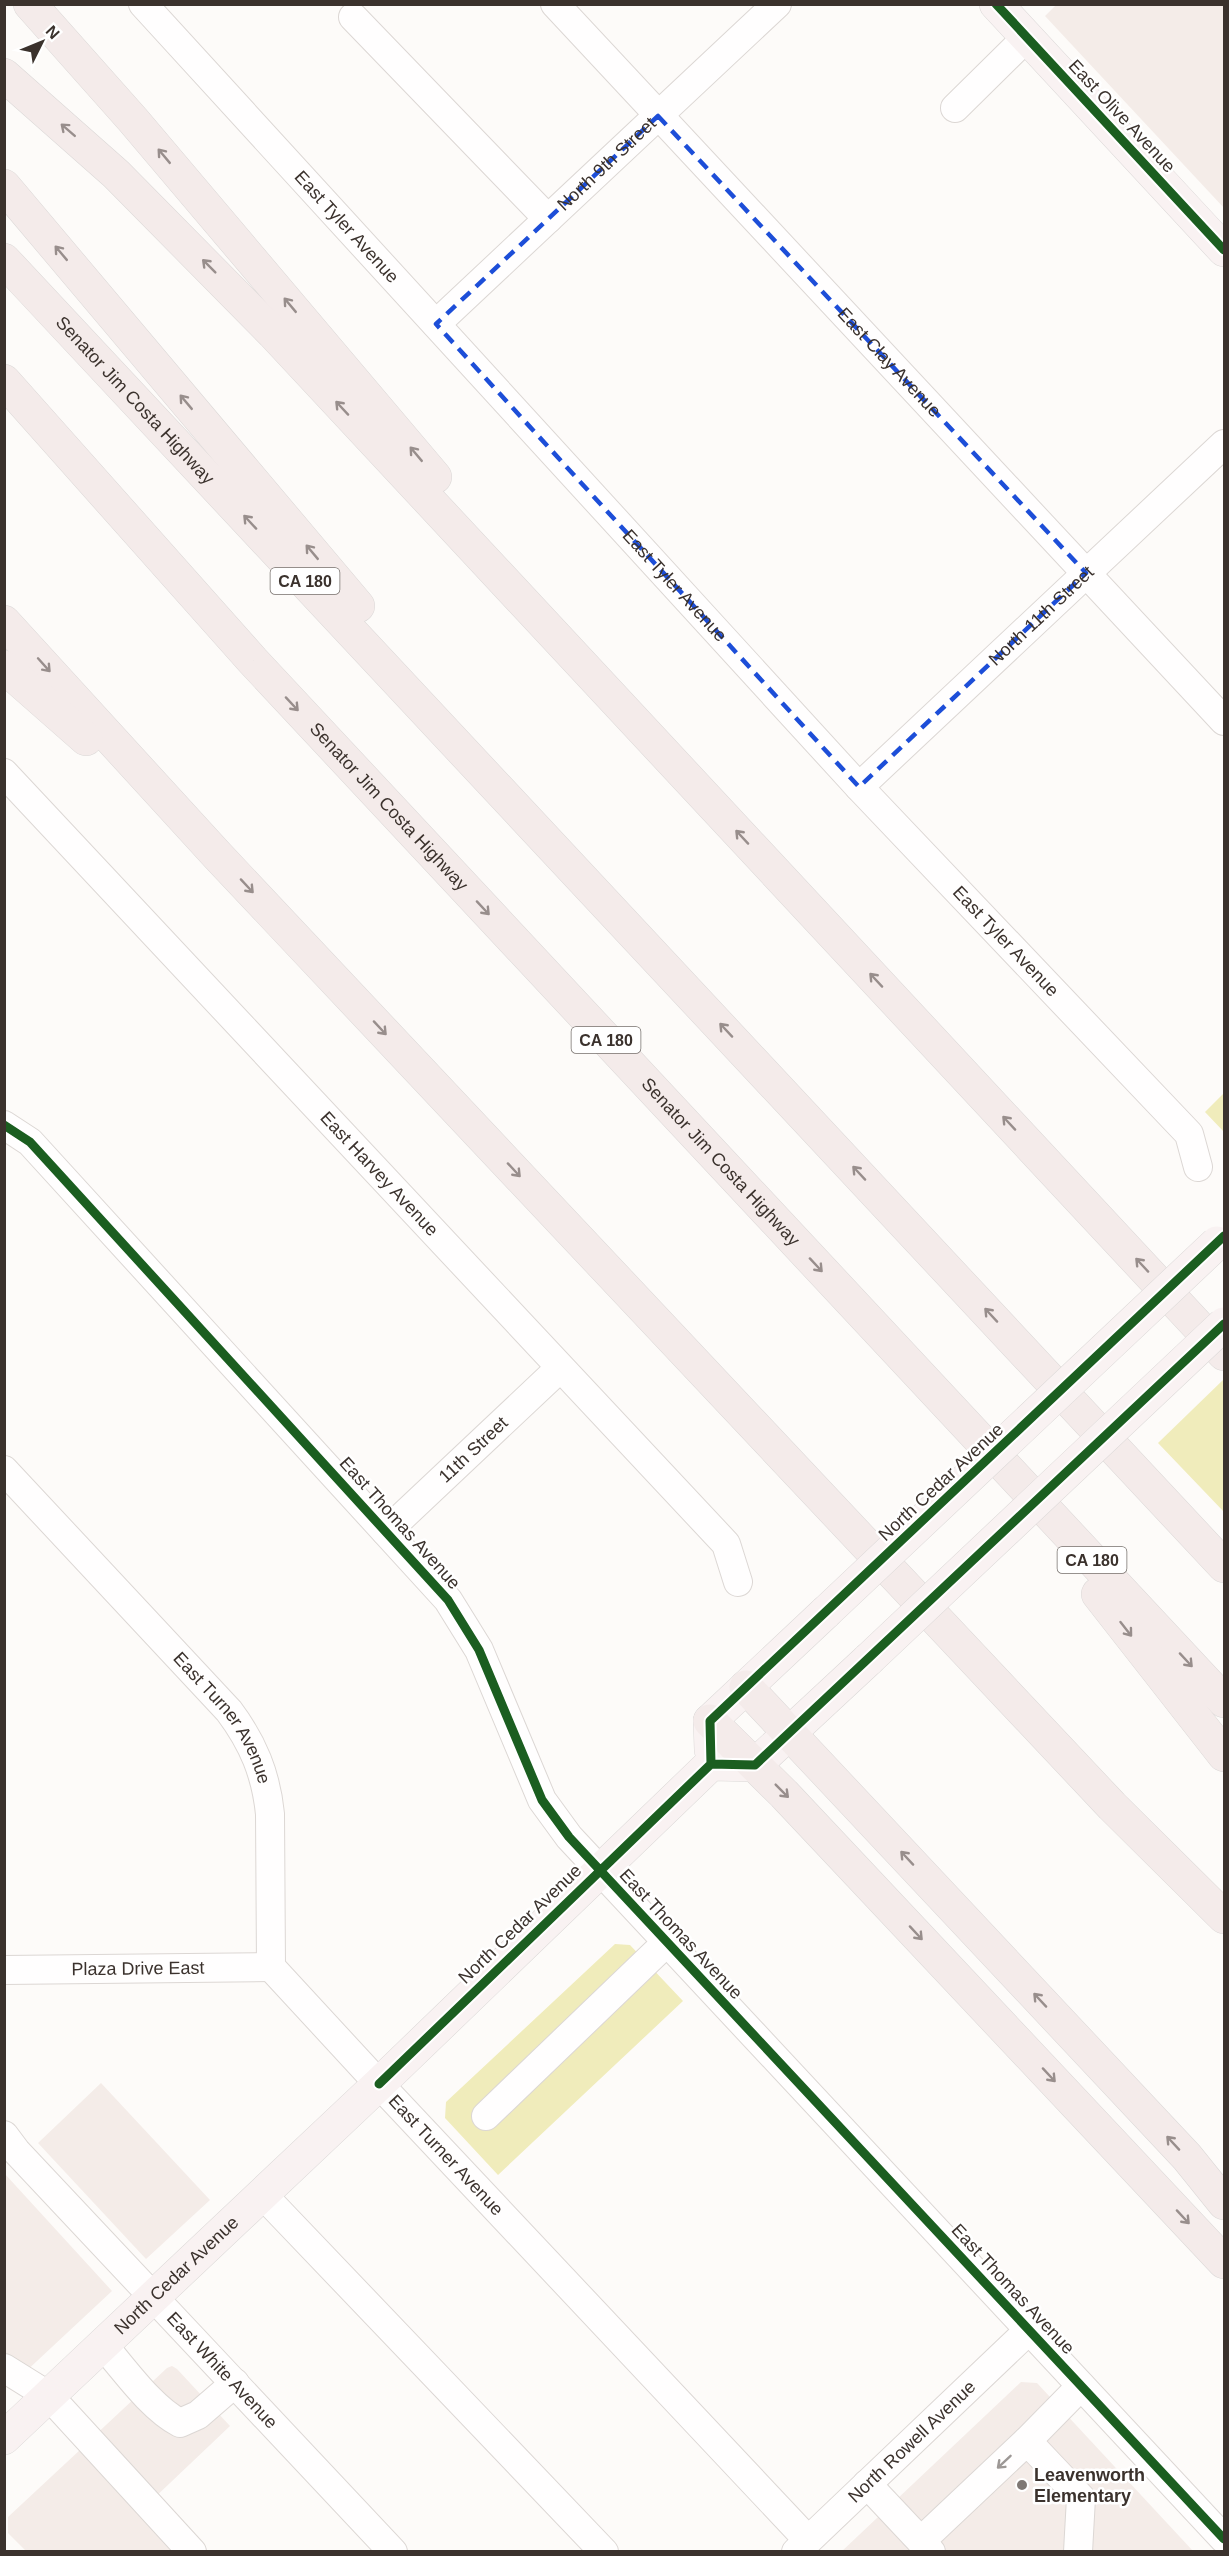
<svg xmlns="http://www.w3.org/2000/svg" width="1229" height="2556" viewBox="0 0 1229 2556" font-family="Helvetica,sans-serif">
	<rect width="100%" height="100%" fill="#fdfbf9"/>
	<path fill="#f4ece8" d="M1057,4l167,1v203l-179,-192z
		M101,2083l109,117 -64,59 -108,-116z
		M5,2174l107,117 -90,84 -17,-19z
		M172,2366l5,3 53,57 -80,76 -59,-63 76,-71z
		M1021,2382l16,1 156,168 -352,1z
		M81,2449l95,102h-150l-18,-18v-16z"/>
	<path fill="#f0ecbb" d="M1224,1093v39l-19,-20z
		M1224,1379v133l-66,-69z
		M615,1944l15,1 53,56 -185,174 -53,-57 1,-16z"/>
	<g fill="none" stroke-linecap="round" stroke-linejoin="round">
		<defs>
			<g id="minor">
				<path id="s1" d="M143,4l716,783 330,347 9,33"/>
				<path id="s2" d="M555,4l669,717"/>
				<path d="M353,17l195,202"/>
				<path d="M955,108l72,-71"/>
				<path id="s3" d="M436,324l341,-320"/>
				<path id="s4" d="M4,773l722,771 12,38"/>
				<path id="s5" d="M859,787l365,-343"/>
				<path d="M4,1125l26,17 418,458 31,50 63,150 27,37 655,702"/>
				<path id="s6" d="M4,1470l225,241c24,32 37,63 41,103l1,153 108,117 429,456"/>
				<path id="s7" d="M386,1532l174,-164"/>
				<path id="s8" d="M4,1970l267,-3"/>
				<path d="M486,2116l181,-174"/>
				<path id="s9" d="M4,2135l12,16 377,401"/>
				<path d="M262,2194l342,358"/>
				<path d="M103,2345c21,24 48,63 77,78l18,-8 37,-32"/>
				<path d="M4,2368l45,28 143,156"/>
				<path d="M1027,2441l54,-55"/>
				<path d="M867,2484l64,68"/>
				<path d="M921,2541l106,-100 54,57 -3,54"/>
				<path id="s10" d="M796,2552l233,-222"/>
			</g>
			<g id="major">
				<path d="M996,4l228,246"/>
				<path d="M711,1750l-1,-29 116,-109"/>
				<path id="s11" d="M4,2438l375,-354 332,-320 44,1 114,-106"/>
			</g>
			<g id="highway">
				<path d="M30,4l103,116 302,357"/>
				<path d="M4,75l112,99 157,159 951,1021"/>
				<path d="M4,186l354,420"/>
				<path id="s12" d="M4,260l1220,1306"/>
				<path id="s13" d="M4,381l249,280 971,1040"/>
				<path d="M4,622l213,233 895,951 112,111"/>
				<path d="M4,667l82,72"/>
				<path d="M1098,1594l126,161"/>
				<path d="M746,1687l441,470 37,46"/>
				<path d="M710,1721l74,73 440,468"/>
			</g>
		</defs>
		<use href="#minor" stroke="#dcd7d4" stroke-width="30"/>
		<use href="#major" stroke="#dbd8d7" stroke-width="34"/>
		<use href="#highway" stroke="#dbd8d7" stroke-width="34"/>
		<use href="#minor" stroke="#fffefe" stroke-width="28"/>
		<use href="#major" stroke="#f9f2f2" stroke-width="33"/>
		<use href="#highway" stroke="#f4ebea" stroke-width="33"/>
		<defs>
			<path id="major-bridge" d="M826,1612l391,-369
				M869,1659l355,-335"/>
		</defs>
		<use href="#major-bridge" stroke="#dbd8d7" stroke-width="34" stroke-linecap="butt"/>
		<use href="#major-bridge" stroke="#f9f2f2" stroke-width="33"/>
		<defs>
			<path id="cycleway" d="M996,4l228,246
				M4,1125l26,17 418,458 31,50 63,150 27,37 655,702
				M711,1764l-1,-43 514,-485
				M379,2084l332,-320 44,1 469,-441"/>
		</defs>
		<use href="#cycleway" stroke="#fff" stroke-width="13"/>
		<use href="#cycleway" stroke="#1b5e20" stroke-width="9"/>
	</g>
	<defs><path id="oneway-shaft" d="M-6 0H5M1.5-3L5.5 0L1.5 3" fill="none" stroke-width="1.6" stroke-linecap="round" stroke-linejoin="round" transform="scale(1.5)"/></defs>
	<g stroke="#988e8c">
		<use href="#oneway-shaft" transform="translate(68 130) rotate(-139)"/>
		<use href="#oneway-shaft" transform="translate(164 156) rotate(-130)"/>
		<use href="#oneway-shaft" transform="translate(61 253) rotate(-130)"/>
		<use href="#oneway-shaft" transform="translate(209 266) rotate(-135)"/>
		<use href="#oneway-shaft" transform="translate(290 305) rotate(-130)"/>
		<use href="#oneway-shaft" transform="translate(186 402) rotate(-130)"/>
		<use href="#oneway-shaft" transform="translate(342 408) rotate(-133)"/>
		<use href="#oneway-shaft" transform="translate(416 454) rotate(-130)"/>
		<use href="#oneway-shaft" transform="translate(250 522) rotate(-133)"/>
		<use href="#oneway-shaft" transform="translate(312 552) rotate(-130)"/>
		<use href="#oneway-shaft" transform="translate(44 665) rotate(48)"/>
		<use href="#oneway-shaft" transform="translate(292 704) rotate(47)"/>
		<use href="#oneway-shaft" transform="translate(742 837) rotate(-133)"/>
		<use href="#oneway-shaft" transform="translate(247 886) rotate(47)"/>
		<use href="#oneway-shaft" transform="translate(483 908) rotate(47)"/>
		<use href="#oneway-shaft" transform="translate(876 980) rotate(-133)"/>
		<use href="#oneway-shaft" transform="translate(380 1028) rotate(47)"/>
		<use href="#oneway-shaft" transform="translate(726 1030) rotate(-133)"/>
		<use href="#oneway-shaft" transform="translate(1009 1123) rotate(-133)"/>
		<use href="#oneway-shaft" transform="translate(514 1170) rotate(47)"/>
		<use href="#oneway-shaft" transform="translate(859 1173) rotate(-133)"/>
		<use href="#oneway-shaft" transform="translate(816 1265) rotate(47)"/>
		<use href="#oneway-shaft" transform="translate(1142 1265) rotate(-133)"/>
		<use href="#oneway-shaft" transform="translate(991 1315) rotate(-133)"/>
		<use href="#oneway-shaft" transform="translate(1126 1629) rotate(52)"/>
		<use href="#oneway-shaft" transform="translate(1186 1660) rotate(47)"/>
		<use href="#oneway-shaft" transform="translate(782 1791) rotate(45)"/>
		<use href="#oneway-shaft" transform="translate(907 1858) rotate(-133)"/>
		<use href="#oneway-shaft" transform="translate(916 1933) rotate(47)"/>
		<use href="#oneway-shaft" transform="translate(1040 2000) rotate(-133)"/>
		<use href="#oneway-shaft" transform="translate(1049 2075) rotate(47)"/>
		<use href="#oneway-shaft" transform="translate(1173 2143) rotate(-133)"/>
		<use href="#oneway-shaft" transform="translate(1183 2217) rotate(47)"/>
	</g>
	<use stroke="#9d9896" href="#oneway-shaft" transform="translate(1004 2462) rotate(137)"/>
	<path fill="none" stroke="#1d4ed8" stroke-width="4.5" stroke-dasharray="12 8" stroke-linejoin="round" d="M658,116l428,457 -227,214 -423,-463z"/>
	<circle fill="#7f7874" stroke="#fff" stroke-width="2" cx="1022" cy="2485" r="6"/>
	<g text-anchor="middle" stroke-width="5" stroke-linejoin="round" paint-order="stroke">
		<g fill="#fff" stroke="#76706c" stroke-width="1.5">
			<rect x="270.5" y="568" width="69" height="26" rx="4.5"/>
			<rect x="571.5" y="1027" width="69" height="26" rx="4.5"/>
			<rect x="1057.5" y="1547" width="69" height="26" rx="4.5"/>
		</g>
		<g font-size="16" font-weight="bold" fill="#3b322d">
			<text x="305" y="587">CA 180</text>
			<text x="606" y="1046">CA 180</text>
			<text x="1092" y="1566">CA 180</text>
		</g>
		<g font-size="18" fill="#3b322d" stroke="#fff">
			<text transform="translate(1122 116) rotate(47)" y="6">East Olive Avenue</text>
			<text dy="6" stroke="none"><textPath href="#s3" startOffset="234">North 9th Street</textPath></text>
			<text dy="6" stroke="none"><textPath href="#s1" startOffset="302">East Tyler Avenue</textPath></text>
			<text dy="6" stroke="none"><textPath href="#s2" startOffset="490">East Clay Avenue</textPath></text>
			<text dy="6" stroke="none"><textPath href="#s12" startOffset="192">Senator Jim Costa Highway</textPath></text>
			<text dy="6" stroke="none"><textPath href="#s1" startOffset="788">East Tyler Avenue</textPath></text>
			<text dy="6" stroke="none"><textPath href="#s5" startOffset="250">North 11th Street</textPath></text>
			<text dy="6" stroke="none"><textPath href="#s13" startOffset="574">Senator Jim Costa Highway</textPath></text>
			<text dy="6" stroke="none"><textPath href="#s1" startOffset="1274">East Tyler Avenue</textPath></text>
			<text dy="6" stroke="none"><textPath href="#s13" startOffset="1060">Senator Jim Costa Highway</textPath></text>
			<text dy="6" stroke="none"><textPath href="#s4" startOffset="549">East Harvey Avenue</textPath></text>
			<text dy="6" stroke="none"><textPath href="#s7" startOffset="120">11th Street</textPath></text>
			<text transform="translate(941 1482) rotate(-43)" y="6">North Cedar Avenue</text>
			<text transform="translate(400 1523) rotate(48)" y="6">East Thomas Avenue</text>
			<text dy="6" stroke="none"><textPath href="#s6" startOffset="332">East Turner Avenue</textPath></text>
			<text transform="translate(520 1924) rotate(-44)" y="6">North Cedar Avenue</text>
			<text transform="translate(681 1934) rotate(47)" y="6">East Thomas Avenue</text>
			<text dy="6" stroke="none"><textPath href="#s8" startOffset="134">Plaza Drive East</textPath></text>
			<text dy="6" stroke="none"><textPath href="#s6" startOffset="852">East Turner Avenue</textPath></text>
			<text dy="6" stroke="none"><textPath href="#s11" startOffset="237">North Cedar Avenue</textPath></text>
			<text transform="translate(1013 2289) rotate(47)" y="6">East Thomas Avenue</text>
			<text dy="6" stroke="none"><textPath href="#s9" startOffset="321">East White Avenue</textPath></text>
			<text dy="6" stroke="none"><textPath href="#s10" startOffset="160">North Rowell Avenue</textPath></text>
		</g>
		<g font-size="18" font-weight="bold" fill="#3b322d" stroke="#fff" text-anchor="start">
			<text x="1034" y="2481">Leavenworth<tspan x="1034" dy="21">Elementary</tspan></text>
		</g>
	</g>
	<rect width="1229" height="2556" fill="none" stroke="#3b322d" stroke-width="12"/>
	<g transform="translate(42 42) rotate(47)" stroke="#ffffff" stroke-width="4.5" paint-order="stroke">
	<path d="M0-4.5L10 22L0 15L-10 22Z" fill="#3b322d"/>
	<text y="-9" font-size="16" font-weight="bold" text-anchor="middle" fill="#3b322d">N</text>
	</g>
</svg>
